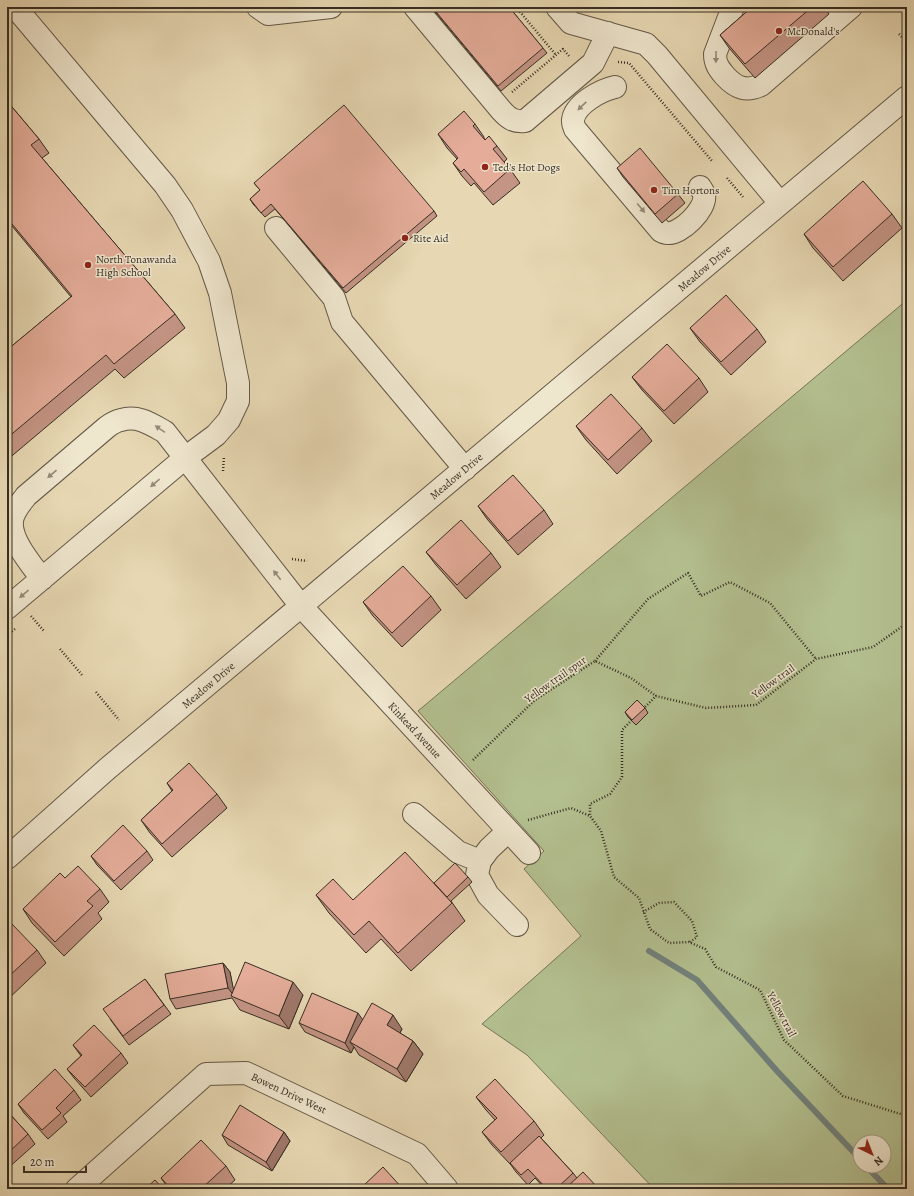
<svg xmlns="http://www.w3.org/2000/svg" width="914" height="1196" viewBox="0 0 914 1196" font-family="Alegreya,serif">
	<rect width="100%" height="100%" fill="#e7d8b3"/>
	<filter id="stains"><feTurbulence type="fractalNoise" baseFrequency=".005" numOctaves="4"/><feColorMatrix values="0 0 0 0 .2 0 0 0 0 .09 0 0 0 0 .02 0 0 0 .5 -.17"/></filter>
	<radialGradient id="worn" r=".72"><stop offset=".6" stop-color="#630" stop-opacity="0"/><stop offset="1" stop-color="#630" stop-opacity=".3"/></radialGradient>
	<path fill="#b3bf8f" stroke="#757659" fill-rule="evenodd" d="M907,300v889h-253l-127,-134 -45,-31 99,-88 -57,-67 20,-18 -126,-140zM860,1142h24v24h-24z"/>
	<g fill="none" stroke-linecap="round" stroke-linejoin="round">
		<path stroke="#72817c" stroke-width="6" d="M649,951l48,29 80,91 83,88
			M866,1166l22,23"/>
		<defs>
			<path id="minor" d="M258,7l10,7 63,-7
				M415,7l86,103c8,9 13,12 24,11l68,-58 15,-30
				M557,7l14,16 75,21 11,11 123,148
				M733,7l-18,47c0,10 4,15 10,22 11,12 21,16 36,9l90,-78
				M615,87c-14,3 -40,17 -42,33 -1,2 1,6 2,9l86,102c2,1 4,2 6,2 13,2 40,-24 37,-38 0,-3 -3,-6 -4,-8
				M276,228l58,70 8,24 123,147
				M42,579c-11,-15 -32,-39 -30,-58 1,-10 9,-18 14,-25l81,-69c4,-3 9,-6 14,-7 17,-5 30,4 44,12l136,174 228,247
				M7,608l178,-150 31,-23 13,-15 9,-19v-18l-18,-90 -11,-32 -27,-51 -17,-25 -150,-178
				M414,814l44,38 22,9
				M508,831l-19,18 -9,12 -3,14 11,20 29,30
				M7,858l100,-89 800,-672
				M77,1189l129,-115 40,-1 171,81 30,35"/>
		</defs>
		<use href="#minor" stroke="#635847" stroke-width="24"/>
		<path stroke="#372e23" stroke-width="2.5" stroke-dasharray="1 2" stroke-linecap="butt" d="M516,7l40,48
			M899,34l8,8
			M618,62l11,1 83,98
			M512,92l51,-43 6,7
			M727,178l16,19
			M223,471l1,-15
			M292,559l15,2
			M31,616l13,15
			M7,635l8,-6
			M60,649l22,26
			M595,661l53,-62 40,-26 13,23 29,-14 40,21 46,56
			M96,692l23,28
			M643,709l13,-13 50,12 50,-3 60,-46 57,-12 34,-24
			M634,718l-12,12v47l-12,17 -20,10v12l11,15 13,46 25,21 11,31 19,14 20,-1 16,7 11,18 44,23 24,50 59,56 64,20
			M473,760l62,-60 60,-39 36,17 25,18
			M528,820l43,-12 19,8
			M643,912l16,-9 15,-1 18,19 5,16 -7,5"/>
		<use href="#minor" stroke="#efe6ce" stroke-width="22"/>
	</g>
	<path fill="#c49484" stroke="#372e23" d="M431,7h78l38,46 -46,38z
		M752,7h72l5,7 -74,64 -26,-30 -9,-13z
		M7,101l32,38 10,14 -7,5 133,156 10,14 -61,50 -9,-9 -108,91v-110l64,-53 -64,-77z
		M475,124l9,13v1l1,2 12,6 10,13 -3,3 6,7 10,14 -27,22 -19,-22 -3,3 -9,-10 -9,-13 4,-4 -10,-11 -9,-14z
		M617,168l61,26 7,9 -23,20 -39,-46z
		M254,183l180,28 3,5 -91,77 -71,-84 -10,8 -12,-13 -3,-5 10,-9z
		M892,214l10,14 -59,53 -30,-33 -9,-14z
		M690,328l67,1 9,13 -35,33 -31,-33z
		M632,377l67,1 9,14 -34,32 -32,-34z
		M576,426l66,2 10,13 -35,33 -31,-34z
		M478,506l66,4 9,14 -35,31 -31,-36z
		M426,552l65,1 10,14 -35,32 -30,-34z
		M431,596l10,14 -39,37 -29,-31 -10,-14z
		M645,708l3,5 -12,12 -8,-8 -3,-5z
		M167,783l50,11 10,14 -55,49 -22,-24 -9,-13 31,-29z
		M147,851l6,9 -32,30 -24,-25 -6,-9z
		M468,877l4,5 -21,19 14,20 -54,50 -30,-32 -15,14 -37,-40 -13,-18 37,5 81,-17z
		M65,878l35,11 9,13 -11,11 4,6 -38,37 -32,-33 -9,-14z
		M7,925l30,25 9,13 -39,37z
		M223,963l7,9 3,18 70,5 -14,34 -49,-19 -8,-12 -56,11 -6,-10z
		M145,979l26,35 -42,31 -19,-26z
		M363,1020l39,9 -2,4 13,8 10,13 -17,28 -47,-27 -5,-8 -3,6 -46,-21 -6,-9z
		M73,1045l48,8 7,10 -37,34 -17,-19 -7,-9 14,-13z
		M74,1090l7,10 -18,16 4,6 -19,17 -24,-26 -6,-9z
		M476,1097l58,24 10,14 -3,3 32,35 4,5 22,11h-54l-10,-11 -7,7 -12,-13 -5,-7 -19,-20 -10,-13 13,-12 -9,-10z
		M7,1111l21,23 7,10 -28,25z
		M284,1132l6,9 -18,30 -44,-26 -6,-10z
		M226,1166l9,14 -10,9h-56l-8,-11z"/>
	<path fill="#a0786b" stroke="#372e23" d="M223,963l7,9 5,25 -7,-9z
		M293,982l10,13 -14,34 -10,-13z
		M358,1013l7,10 -15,19 4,5 -3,6 -6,-10z
		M393,1015l9,14 -6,10 -9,-14z
		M413,1041l10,13 -17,28 -9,-13z
		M284,1132l6,9 -18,30 -6,-9z"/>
	<path fill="#e4ac99" stroke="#372e23" d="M432,7h77l34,41 -45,38z
		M752,7h60l-67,57 -25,-29z
		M7,101l32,38 -8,6 144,169 -61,50 -8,-9 -99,83v-88l65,-54 -65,-78z
		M344,105l90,106 -91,77 -72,-84 -10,9 -11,-14 10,-9 -6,-7z
		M464,111l11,13 -2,2 12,14 4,-4 8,10 -4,3 17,20 -26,23 -20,-23 -3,3 -8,-9 5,-5 -20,-24z
		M640,148l38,46 -23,20 -38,-46z
		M907,161v8l-4,-4z
		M863,181l29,33 -59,53 -29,-33z
		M726,295l31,34 -36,33 -31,-34z
		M667,344l32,34 -35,33 -32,-34z
		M611,394l31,34 -34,32 -32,-34z
		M513,475l31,35 -36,31 -30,-35z
		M461,520l30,33 -34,32 -31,-33z
		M403,566l28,30 -39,37 -29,-31z
		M637,700l8,8 -13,12 -7,-8z
		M189,763l28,31 -55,50 -21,-24 32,-30 -6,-7z
		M123,825l24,26 -33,30 -23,-25z
		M405,852l47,51 -54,50 -29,-32 -15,14 -38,-40 17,-16 20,21z
		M455,863l13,14 -21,20 -13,-14z
		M78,866l22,23 -13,12 6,5 -38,36 -32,-33 37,-36 5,5z
		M10,922l27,28 -30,28v-53z
		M245,962l48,20 -14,34 -48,-20z
		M223,963l5,25 -58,11 -5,-25z
		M145,979l19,26 -41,31 -20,-27z
		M312,993l46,20 -13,30 -46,-20z
		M372,1003l21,12 -6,10 26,16 -16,28 -47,-27z
		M94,1025l27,28 -36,34 -18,-18 15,-14 -9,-10z
		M55,1069l19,21 -18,18 5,5 -19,17 -24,-26z
		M495,1079l39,42 -33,31 -19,-20 15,-14 -21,-21z
		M240,1105l44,27 -18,30 -44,-27z
		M7,1111l21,23 -21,20z
		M539,1136l34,37 -17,16h-9l-19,-20 -7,6 -11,-12z
		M201,1140l25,26 -25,23h-30l-10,-11z
		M383,1167l20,22h-43z
		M583,1172l16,17h-34z
		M155,1180l8,9h-18z
		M347,1187l2,2h-5z"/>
	<defs><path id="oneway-solid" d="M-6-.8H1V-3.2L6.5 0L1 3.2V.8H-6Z"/></defs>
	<g fill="#938a78">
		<use href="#oneway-solid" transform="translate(716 57) rotate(91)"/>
		<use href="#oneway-solid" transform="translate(582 106) rotate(136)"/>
		<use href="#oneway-solid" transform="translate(641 208) rotate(50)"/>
		<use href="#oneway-solid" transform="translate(160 429) rotate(-146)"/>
		<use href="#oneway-solid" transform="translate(52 474) rotate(139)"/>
		<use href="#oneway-solid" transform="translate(155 483) rotate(140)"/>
		<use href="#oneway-solid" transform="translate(277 575) rotate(-128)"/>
		<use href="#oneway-solid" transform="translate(24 594) rotate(140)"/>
	</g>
	<g fill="#8f2418" stroke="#efe6ce" stroke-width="1.5">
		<circle cx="779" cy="31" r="4"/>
		<circle cx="485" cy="167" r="4"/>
		<circle cx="654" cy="190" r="4"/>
		<circle cx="405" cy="238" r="4"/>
		<circle cx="88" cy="265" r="4"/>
	</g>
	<g text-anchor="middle" stroke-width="3" stroke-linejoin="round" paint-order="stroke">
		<g font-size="11" fill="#372e23" stroke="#efe6ce" text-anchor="start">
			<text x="787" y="35">McDonald's</text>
			<text x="493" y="171">Ted's Hot Dogs</text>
			<text x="662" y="194">Tim Hortons</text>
			<text x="413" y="242">Rite Aid</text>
			<text x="96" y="263">North Tonawanda<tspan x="96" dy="13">High School</tspan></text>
		</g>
		<g font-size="11" fill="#372e23" stroke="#efe6ce">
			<text transform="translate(704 268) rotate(-40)" y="4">Meadow Drive</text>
			<text transform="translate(456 476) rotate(-40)" y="4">Meadow Drive</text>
			<text transform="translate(555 679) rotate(-35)" y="4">Yellow trail spur</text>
			<text transform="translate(773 681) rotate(-36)" y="4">Yellow trail</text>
			<text transform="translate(208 685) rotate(-40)" y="4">Meadow Drive</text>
			<text transform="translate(415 730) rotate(47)" y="4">Kinkead Avenue</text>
			<text transform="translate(782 1014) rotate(62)" y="4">Yellow trail</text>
			<text transform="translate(289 1093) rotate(25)" y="4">Bowen Drive West</text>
		</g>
	</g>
	<rect width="914" height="1196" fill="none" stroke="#e7d8b3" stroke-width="24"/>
	<rect x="8" y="8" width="898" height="1180" fill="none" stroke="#372e23" stroke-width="2"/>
	<rect x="12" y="12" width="890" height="1172" fill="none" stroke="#372e23"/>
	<g transform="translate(872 1154) rotate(137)"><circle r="19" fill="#efe6ce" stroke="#a59c8a"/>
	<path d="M0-3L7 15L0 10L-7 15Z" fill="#8f2418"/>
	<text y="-6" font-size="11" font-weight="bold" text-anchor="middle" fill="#372e23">N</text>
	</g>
	<path d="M24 1166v6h62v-6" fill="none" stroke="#372e23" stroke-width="2"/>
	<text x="30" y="1166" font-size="12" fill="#372e23" stroke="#efe6ce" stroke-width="3" paint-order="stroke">20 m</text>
	<rect width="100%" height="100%" filter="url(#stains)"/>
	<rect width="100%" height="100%" fill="url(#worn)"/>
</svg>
